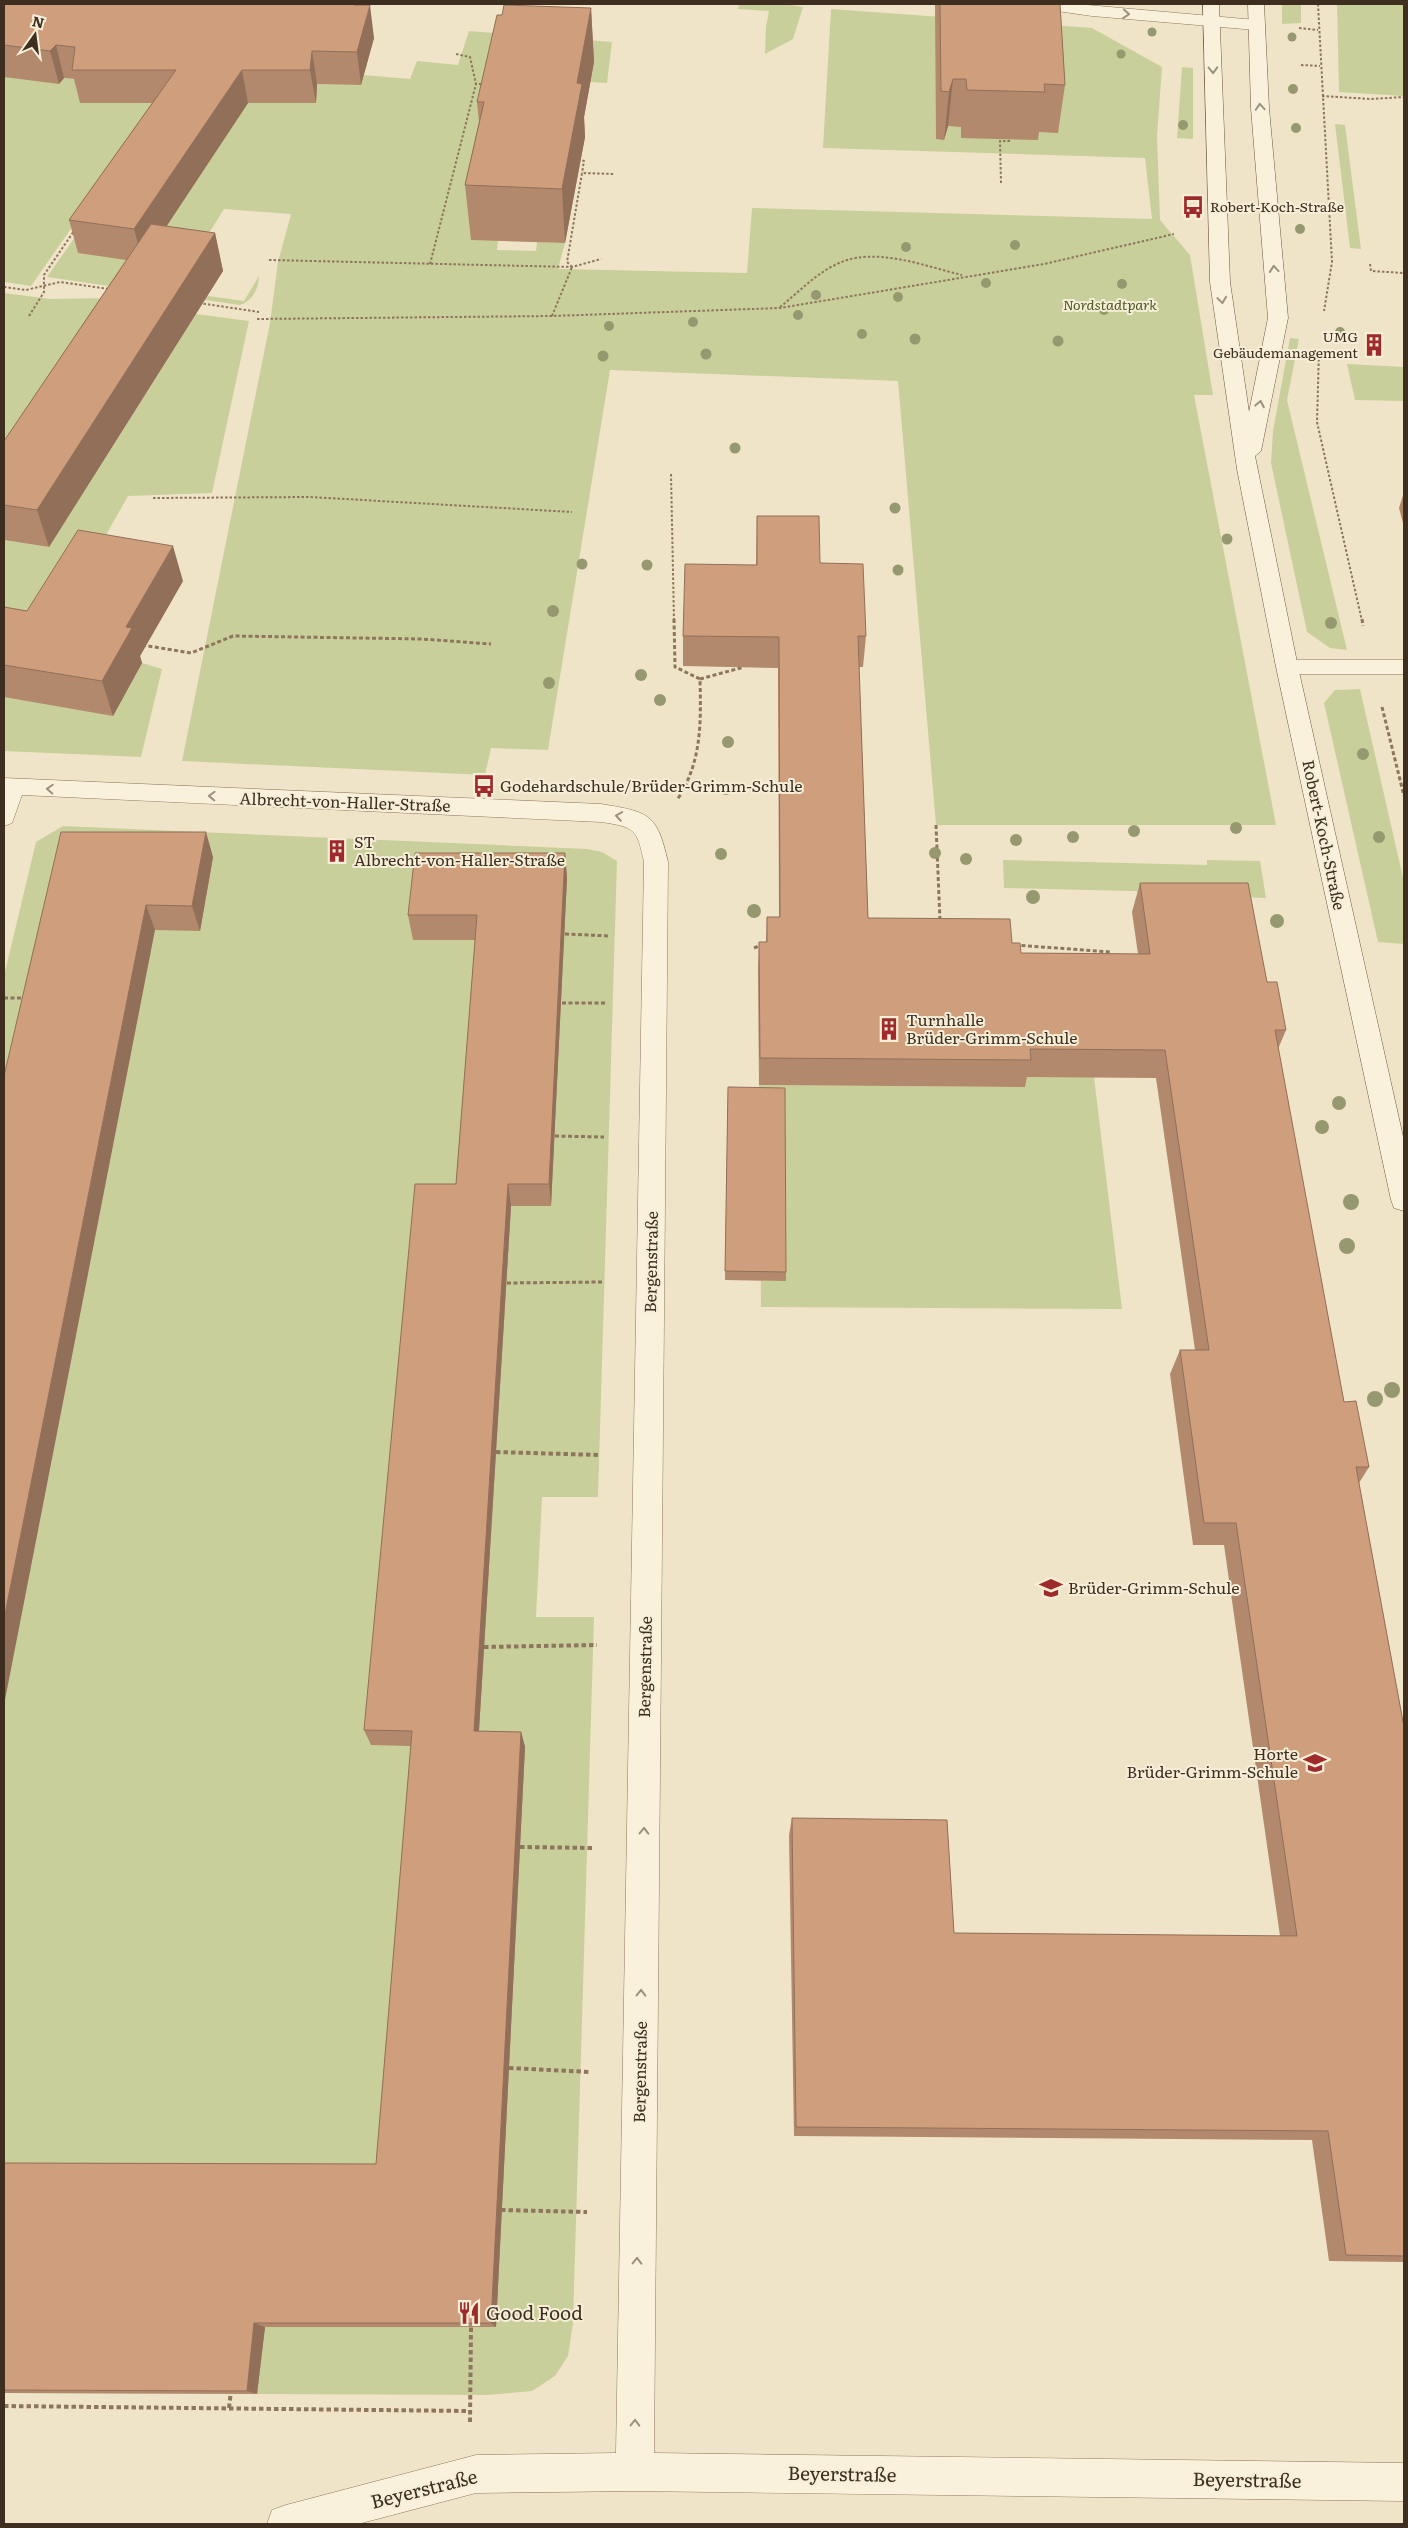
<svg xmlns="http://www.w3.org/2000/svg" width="1408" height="2528" viewBox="0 0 1408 2528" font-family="Literata,serif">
	<rect width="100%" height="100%" fill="#f0e4c8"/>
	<path fill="#c9cf9b" d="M739,4h46l18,3 -10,32 -28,15 1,-27 3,-16 -31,-2z
		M1282,4h19v19l-19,1z
		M1337,4h67v92l-65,-4z
		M831,9l261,19 70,39 -5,69 3,84 30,35 23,140h-19l82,430h-340l-38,-444 -288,-11 -62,380 -57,-2 -6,27 -303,-14 88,-438 8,-61 13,-48 -67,-5 -51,82 71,10 15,-25c0,13 -7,25 -19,29l-193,-28 148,-211 123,17 43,2 3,-10 46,4 7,-18 41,4 11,-34 143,11 -5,41 -17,-1 4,-20 -22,-1 -74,180 -1,9 39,1 1,-9 28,1 -7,26 189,4 5,-65 400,11 -7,-61 -322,-10z
		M1182,67l11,1v71l-16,-1z
		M181,71l-150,215 -27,-4v-206l60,2 76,10z
		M1335,124l10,1 16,124 -11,-1z
		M4,293l46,6 57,-1 -103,157z
		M196,314l53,7 -37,172 -84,3 -39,69 34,39 -119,10v-74l45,7z
		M1290,338l9,1 -12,61 60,250 -17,-2 -23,-16 -36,-169 2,-32z
		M1347,364l57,3v34l-49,-1z
		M142,663l20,6 -21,88 -137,-6v-54z
		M1360,689l44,193v62l-26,-2 -54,-239 11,-13z
		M63,826l524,23 15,3 15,9 -19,636h-56l-6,120h58l-21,706 -5,33 -13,20 -23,15 -45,4 -483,-2v-1417l32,-134z
		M1003,860l204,5v-5l53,1 6,37 -54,-2 -1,-3 -207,-5z
		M1024,1077h70l28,232 -361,-2 -2,-222 265,2z"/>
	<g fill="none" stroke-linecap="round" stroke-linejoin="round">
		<defs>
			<path id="lane" d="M1287,660h117v14h-117l-7,-2 -3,-5 3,-5z"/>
			<path id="street" d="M1035,4h41l180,16 6,1 2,4 -2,4 -6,1 -164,-14 -49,-7 -6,-1z
				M4,778l597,26c48,8 56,9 67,58l-14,1591 750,10v38l-769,-10 -159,2 -118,31h-91l5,-14 14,-5 190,-50 140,-2 28,-1591c-7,-33 -9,-35 -43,-40l-579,-27 -10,28 -8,3z"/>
			<path id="secondary" d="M1203,4h16l11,278 19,130 19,-94 -17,-210 -3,-104h16l5,104 19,210 -27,133 -6,5 43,211 106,474v70l-10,-3 -3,-8 -115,-533 -39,-198 -27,-187z"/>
		</defs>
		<use href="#lane" stroke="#8d765c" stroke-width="1"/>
		<use href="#street" stroke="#8d765c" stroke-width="1"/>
		<use href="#secondary" stroke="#6f573f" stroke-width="1"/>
		<path stroke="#8d765c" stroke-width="2" stroke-dasharray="2.5 2" stroke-linecap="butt" d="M1318,4l14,258 -8,49
			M1299,28l19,2
			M456,54l14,3 6,27h8
			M1301,65l19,1
			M1322,96l49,3 33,-2
			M578,159l6,2 -2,12
			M1001,183l-1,-42h10l-1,-2
			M269,260l303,7 29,-8
			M430,264l46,-180
			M1370,264l1,7 33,2
			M572,267l-5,-5 15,-89 32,1
			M4,287l22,3 34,-8 49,7
			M199,303l60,9
			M780,307c18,-14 34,-32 55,-42 37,-20 89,1 127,10
			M29,316l15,-24v-17l30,-44
			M552,316l20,-49
			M257,319l295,-3 228,-8 264,-44 130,-30
			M1319,350l-2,72 45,199
			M671,474l3,147
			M153,498l157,-1 262,15"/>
		<path stroke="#8d765c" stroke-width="3" stroke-dasharray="4 2.5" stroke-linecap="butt" d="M674,619l1,48 25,12c1,44 2,83 -23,121
			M1362,619l1,7
			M142,645l49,8 42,-17 189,3 69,5
			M700,679l44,-12
			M1382,707l22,89
			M936,825l4,96
			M565,934l45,2
			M1015,945l96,7
			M754,948l15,-6
			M4,998h22
			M562,1003h44
			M555,1136l49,1
			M507,1283l96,-1"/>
		<path stroke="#8d765c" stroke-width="4" stroke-dasharray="4.5 3" stroke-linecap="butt" d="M496,1452l104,3
			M484,1647l113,-2
			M520,1847l73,1
			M509,2068l80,4
			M501,2210l86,2
			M4,2406l464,5
			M229,2408l2,-17
			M470,2422l1,-95"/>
		<use href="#lane" fill="#faf1dc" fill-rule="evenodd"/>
		<use href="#street" fill="#faf1dc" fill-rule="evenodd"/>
		<use href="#secondary" fill="#faf1dc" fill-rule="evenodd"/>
	</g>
	<g fill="#96986f">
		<circle cx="1152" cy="32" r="4.5"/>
		<circle cx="1292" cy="37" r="4.5"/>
		<circle cx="1121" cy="54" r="4.5"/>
		<circle cx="1293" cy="89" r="5"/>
		<circle cx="1183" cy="125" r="5"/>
		<circle cx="1296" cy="128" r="5"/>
		<circle cx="1300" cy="229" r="5"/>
		<circle cx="1015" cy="245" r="5"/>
		<circle cx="906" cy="247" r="5"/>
		<circle cx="986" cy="283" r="5"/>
		<circle cx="1122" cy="284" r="5"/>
		<circle cx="816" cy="295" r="5"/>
		<circle cx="898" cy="297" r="5"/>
		<circle cx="1104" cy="310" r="5"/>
		<circle cx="798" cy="315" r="5"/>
		<circle cx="693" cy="322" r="5"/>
		<circle cx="609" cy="326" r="5"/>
		<circle cx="1340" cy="332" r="5"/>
		<circle cx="862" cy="334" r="5"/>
		<circle cx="915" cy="339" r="5.5"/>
		<circle cx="1058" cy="341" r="5.5"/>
		<circle cx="706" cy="354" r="5.5"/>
		<circle cx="603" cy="356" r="5.5"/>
		<circle cx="735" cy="448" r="5.5"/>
		<circle cx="895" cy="508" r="5.5"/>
		<circle cx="1227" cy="539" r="5.5"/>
		<circle cx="582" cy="564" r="5.5"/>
		<circle cx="647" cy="565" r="5.5"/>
		<circle cx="898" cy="570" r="5.5"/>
		<circle cx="553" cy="611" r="6"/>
		<circle cx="1331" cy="623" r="6"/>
		<circle cx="641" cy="675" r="6"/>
		<circle cx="549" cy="683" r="6"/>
		<circle cx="660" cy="700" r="6"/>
		<circle cx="728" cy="742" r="6"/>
		<circle cx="1363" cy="754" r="6"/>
		<circle cx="726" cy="789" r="6"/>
		<circle cx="1236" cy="828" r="6"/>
		<circle cx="1134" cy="831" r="6"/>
		<circle cx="1073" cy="837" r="6"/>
		<circle cx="1379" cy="837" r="6"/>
		<circle cx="1016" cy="840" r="6"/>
		<circle cx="935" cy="853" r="6"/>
		<circle cx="721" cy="854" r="6"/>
		<circle cx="966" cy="859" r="6"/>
		<circle cx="1033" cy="897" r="7"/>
		<circle cx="754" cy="911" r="7"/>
		<circle cx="1277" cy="921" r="7"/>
		<circle cx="1339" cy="1103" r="7"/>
		<circle cx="1322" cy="1127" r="7"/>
		<circle cx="1351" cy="1202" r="8"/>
		<circle cx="1347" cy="1246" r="8"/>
		<circle cx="1392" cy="1390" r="8"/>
		<circle cx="1375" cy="1399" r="8"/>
	</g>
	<path fill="#b2896c" d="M4,4l353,1 17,33 -13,47 -44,-1 -1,19h-68l-82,123 49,7 8,38 -174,276 -45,-7v-99l122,-181 -48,-7 -9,-33 83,-117h-72l-6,-24 -10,-1 -5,6 -55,-7z
		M935,4h125l5,81 -7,48 -19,-1 -1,8 -77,-2v-11l-13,-1 -4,14 -8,-1z
		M591,8l3,54 -10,55 1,20 -20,106 -94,-3 -6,-55 14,-63 -2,-20 25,-87z
		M1404,492v35l-5,-19z
		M757,516l63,47 46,73 -3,31h-4l9,251 144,25 9,10 117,1 -6,-42 8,-29 127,99 19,48 -8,19 66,353 25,65 -10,16 45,244v535l-75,-1 -17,-121 -518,-4 -5,-301 3,-17 162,115 326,3 -56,-391h-31l-23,-171 10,-24h15l-39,-272 -129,-1 -2,10 -266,-2 -1,-115 1,-28h7l1,-25h12l-1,-249 -95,-2v-30l73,-71z
		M183,581l-43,75 2,7 -29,53 -109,-19v-90l23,4z
		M61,832l152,25 -13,74 -45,-1z
		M565,853l2,25 -16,328h-40l-32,525 42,1 4,15 -29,580h-231l-8,67 -253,-1v-230l372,1 35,-418 -40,-1 -7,-15 92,-546 19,-244h-62l-5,-25z
		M728,1087l58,185v9l-61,-1z"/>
	<path fill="#916f58" d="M370,5l4,33 -13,47 -4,-33z
		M591,8l3,54 -10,55 1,20 -20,106 -3,-54 15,-106z
		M56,45l8,33 -5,6 -9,-33z
		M312,51l5,33 -1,19 -6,-33z
		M242,70l6,33 -105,159 -9,-33z
		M953,79l-5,47 -4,14 5,-48z
		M215,233l8,38 -174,276 -12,-37z
		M173,546l10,35 -43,75 2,7 -29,53 -11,-35 24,-54z
		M206,832l7,25 -13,74 -8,-25z
		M565,853l2,25 -16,328 -2,-22z
		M146,905l9,25 -151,775v-86z
		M508,1184l3,22 -33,540 -4,-15z
		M521,1732l4,15 -29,580 -5,-4z
		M254,2323l11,4 -8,67 -10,-3z"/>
	<path fill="#cf9f7d" stroke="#916f58" d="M4,4h350v1h16l-13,47 -45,-1 -2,19h-68l-108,159 -65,-9 107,-150h-104l3,-23 -19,-2 -6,6 -46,-6z
		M940,4h120l5,81 -21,-1 1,8 -78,-2 -1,-11h-13l-4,13 -8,-1z
		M504,5l87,3 -14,75 5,1 -20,105 -97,-4 19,-83h-7l20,-87h5z
		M151,224l64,9 -178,277 -33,-5v-64z
		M757,516h62l1,47 43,1 3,72h-8l10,282 142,1 2,24h8l1,10 129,1 -10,-71h108l19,99h10l9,48h-11l69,372 12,-1 13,66h-13l48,260v529l-58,-1 -18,-124 -532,-4 -4,-309 155,2 7,113 343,3 -61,-413h-32l-24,-173h29l-44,-300 -135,-1 1,11 -271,-2 -1,-116h8v-25h13l-1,-280 -96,-1 2,-72 72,1z
		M78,530l95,16 -47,81 6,1 -30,53 -98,-16v-58l23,4z
		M61,832h145l-14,74 -46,-1 -142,714v-543z
		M415,853h150l-16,331h-41l-34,547 47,1 -30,591h-237l-7,68 -243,-1v-227l372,1 36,-433 -48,-1 51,-546h41l21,-269h-69z
		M728,1087l57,1 1,184 -61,-1z"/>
	<defs><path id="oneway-chevron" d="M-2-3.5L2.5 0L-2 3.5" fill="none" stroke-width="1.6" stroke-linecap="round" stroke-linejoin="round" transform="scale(1.25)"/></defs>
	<g stroke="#9c907e">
		<use href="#oneway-chevron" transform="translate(1126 14) rotate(5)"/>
		<use href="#oneway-chevron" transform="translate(1213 70) rotate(89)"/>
		<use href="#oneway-chevron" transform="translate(1260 107) rotate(-94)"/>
		<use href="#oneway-chevron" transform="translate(1274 269) rotate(-95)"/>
		<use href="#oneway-chevron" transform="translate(1222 300) rotate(82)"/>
		<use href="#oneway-chevron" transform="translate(1260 404) rotate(-79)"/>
		<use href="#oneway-chevron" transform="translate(50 789) rotate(-177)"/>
		<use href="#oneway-chevron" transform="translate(212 796) rotate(-178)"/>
		<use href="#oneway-chevron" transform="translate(619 816) rotate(-171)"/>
		<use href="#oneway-chevron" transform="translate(644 1831) rotate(-89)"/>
		<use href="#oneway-chevron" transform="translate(641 1993) rotate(-89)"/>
		<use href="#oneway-chevron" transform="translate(637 2261) rotate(-89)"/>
		<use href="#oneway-chevron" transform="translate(635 2423) rotate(-89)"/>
	</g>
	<defs>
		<symbol id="bus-bare" viewBox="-9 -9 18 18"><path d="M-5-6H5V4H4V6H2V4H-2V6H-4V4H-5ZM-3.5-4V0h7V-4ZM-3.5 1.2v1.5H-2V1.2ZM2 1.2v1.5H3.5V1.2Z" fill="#9e2a2b" stroke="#f7eed8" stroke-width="2.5" paint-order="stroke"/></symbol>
		<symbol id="building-bare" viewBox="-9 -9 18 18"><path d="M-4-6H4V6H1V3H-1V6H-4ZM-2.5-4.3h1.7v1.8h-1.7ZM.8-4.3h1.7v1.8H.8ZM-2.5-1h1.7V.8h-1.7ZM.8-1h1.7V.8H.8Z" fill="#9e2a2b" stroke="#f7eed8" stroke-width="2.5" paint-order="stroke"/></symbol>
		<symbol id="school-bare" viewBox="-9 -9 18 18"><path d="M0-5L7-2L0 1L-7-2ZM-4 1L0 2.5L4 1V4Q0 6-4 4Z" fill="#9e2a2b" stroke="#f7eed8" stroke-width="2.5" paint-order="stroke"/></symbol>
		<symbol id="restaurant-bare" viewBox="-9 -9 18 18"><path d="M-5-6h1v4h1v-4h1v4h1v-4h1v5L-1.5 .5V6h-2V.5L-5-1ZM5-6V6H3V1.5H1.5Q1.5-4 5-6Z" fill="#9e2a2b" stroke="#f7eed8" stroke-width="2.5" paint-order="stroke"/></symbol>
	</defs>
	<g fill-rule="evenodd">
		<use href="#bus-bare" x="1177" y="191" width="32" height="32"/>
		<use href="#building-bare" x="1358" y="329" width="32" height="32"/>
		<use href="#bus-bare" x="468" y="770" width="32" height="32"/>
		<use href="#building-bare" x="321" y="835" width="32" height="32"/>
		<use href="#building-bare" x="873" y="1013" width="32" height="32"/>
		<use href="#school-bare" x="1035" y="1572" width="32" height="32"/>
		<use href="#school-bare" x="1299" y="1747" width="32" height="32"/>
		<use href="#restaurant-bare" x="453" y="2297" width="32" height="32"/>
	</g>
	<g text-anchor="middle" stroke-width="4" stroke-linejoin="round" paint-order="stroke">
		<g font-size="14" fill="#3d2e20" stroke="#f7eed8" text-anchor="start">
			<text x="1210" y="212">Robert-Koch-Straße</text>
			<text x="1358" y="342" text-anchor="end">UMG<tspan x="1358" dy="16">Gebäudemanagement</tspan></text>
		</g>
		<g font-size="14" font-style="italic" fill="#4d5a26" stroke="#f7eed8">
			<text x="1110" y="310">Nordstadtpark</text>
		</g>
		<g font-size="16" fill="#3d2e20" stroke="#f7eed8" text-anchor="start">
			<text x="500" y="792">Godehardschule/Brüder-Grimm-Schule</text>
			<text x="354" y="848">ST<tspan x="354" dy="18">Albrecht-von-Haller-Straße</tspan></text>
			<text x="906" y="1026">Turnhalle<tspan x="906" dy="18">Brüder-Grimm-Schule</tspan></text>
			<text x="1068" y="1594">Brüder-Grimm-Schule</text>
			<text x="1298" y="1760" text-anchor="end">Horte<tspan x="1298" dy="18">Brüder-Grimm-Schule</tspan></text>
		</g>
		<g font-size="16" fill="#3d2e20" stroke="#f7eed8">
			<text transform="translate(345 802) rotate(2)" y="6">Albrecht-von-Haller-Straße</text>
			<text transform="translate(1324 835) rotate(78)" y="6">Robert-Koch-Straße</text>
			<text transform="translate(651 1262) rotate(-89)" y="6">Bergenstraße</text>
			<text transform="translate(645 1667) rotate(-89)" y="6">Bergenstraße</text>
			<text transform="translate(640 2072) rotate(-89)" y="6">Bergenstraße</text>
		</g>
		<g font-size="19" fill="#3d2e20" stroke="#f7eed8" text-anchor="start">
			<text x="486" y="2320">Good Food</text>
		</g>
		<g font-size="19" fill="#3d2e20" stroke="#f7eed8">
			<text transform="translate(842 2474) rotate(1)" y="7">Beyerstraße</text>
			<text transform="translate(1247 2480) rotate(1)" y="7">Beyerstraße</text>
			<text transform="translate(424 2489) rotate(-14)" y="7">Beyerstraße</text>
		</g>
	</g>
	<rect width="1408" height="2528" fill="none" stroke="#3d2e20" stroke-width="10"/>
	<g transform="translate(35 35) rotate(14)" stroke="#f7eed8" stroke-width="4" paint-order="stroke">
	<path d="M0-4L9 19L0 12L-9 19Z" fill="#3d2e20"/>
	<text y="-8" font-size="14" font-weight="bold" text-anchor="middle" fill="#3d2e20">N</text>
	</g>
</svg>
